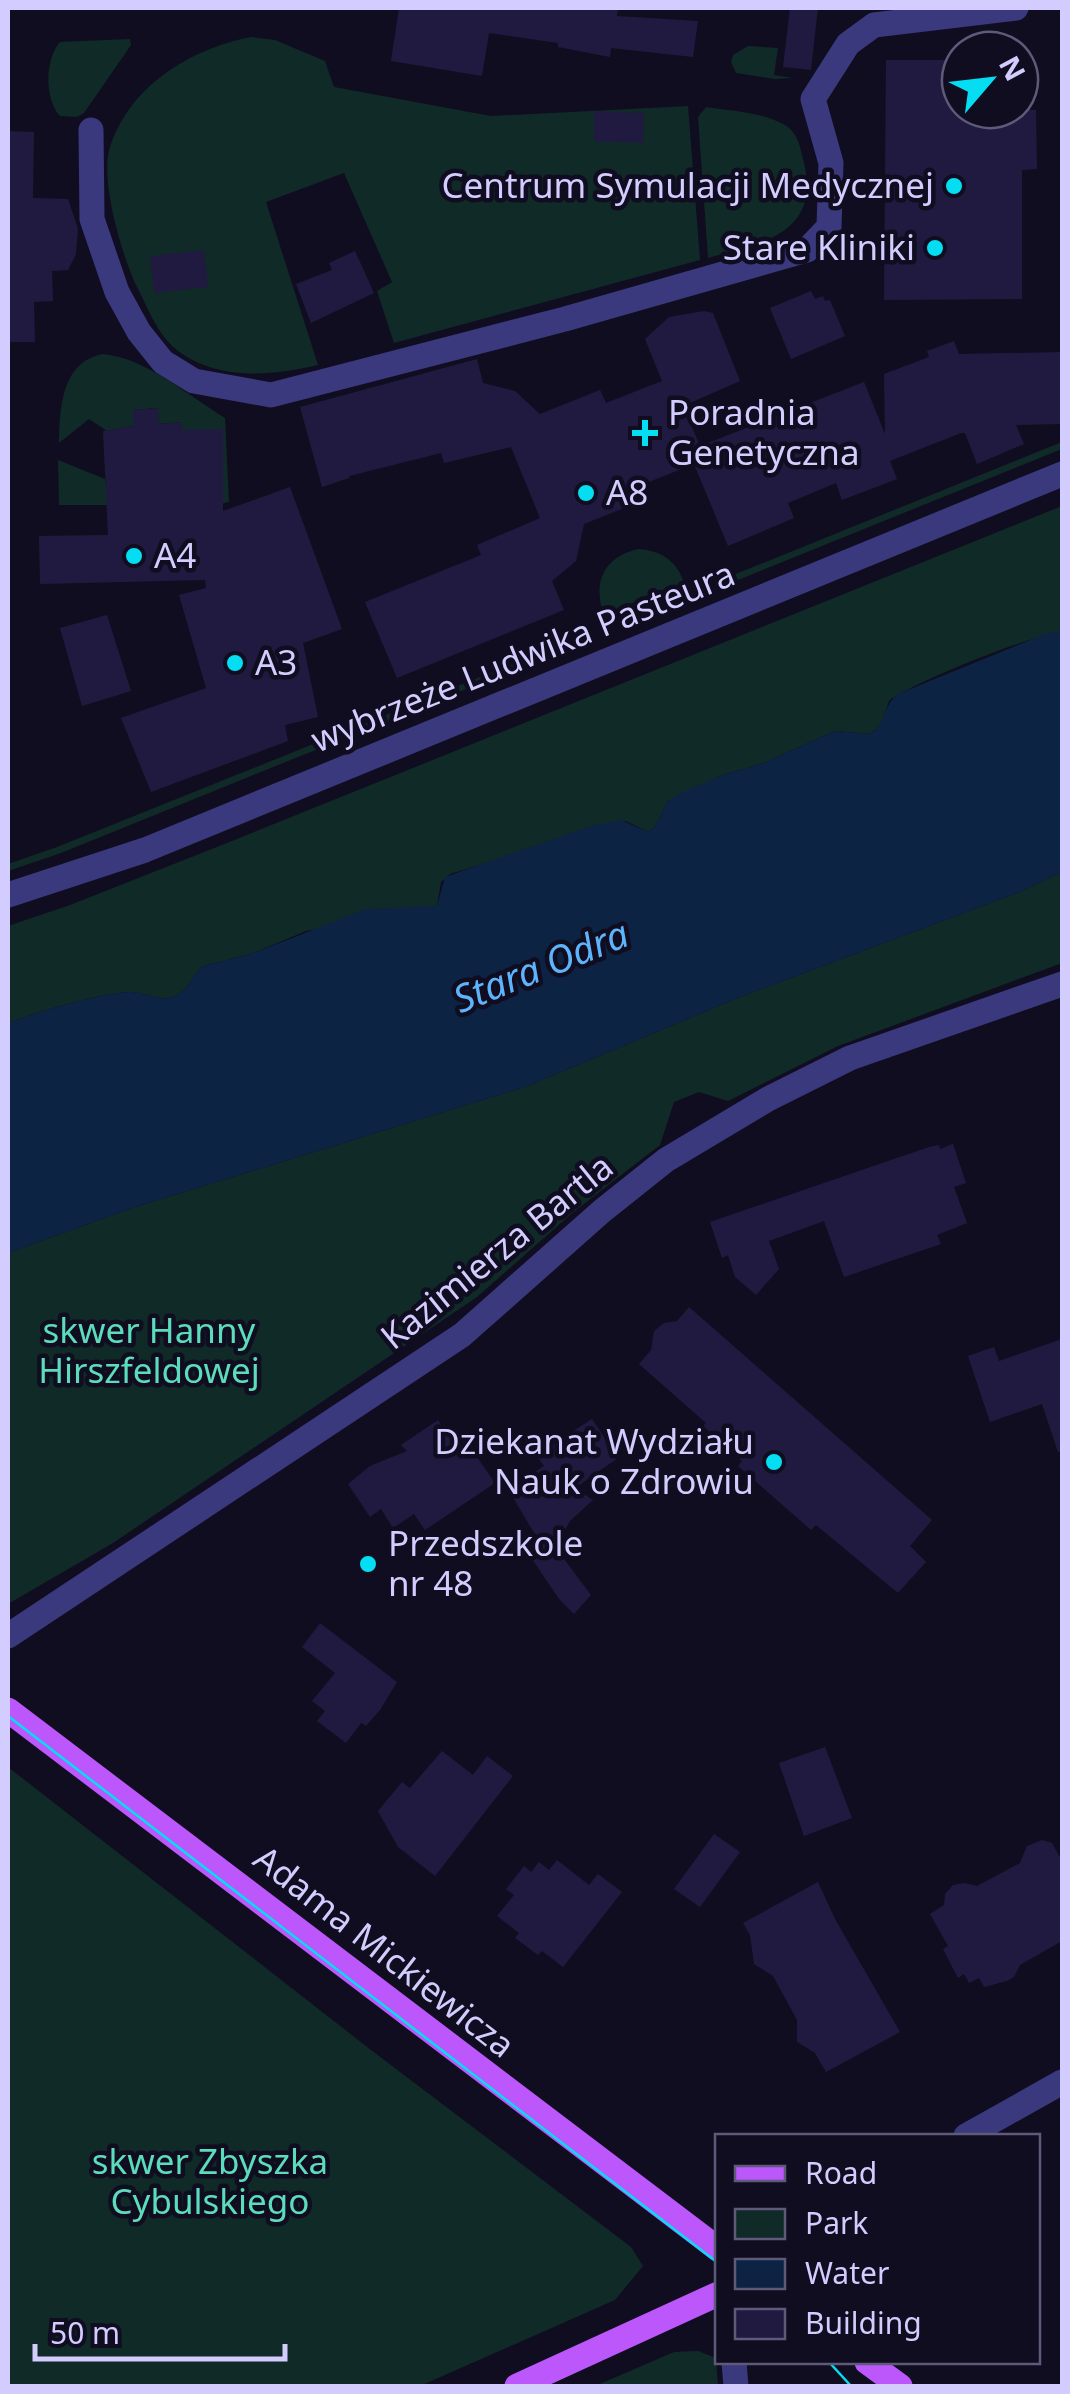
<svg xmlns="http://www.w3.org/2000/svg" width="1070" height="2394" viewBox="0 0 1070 2394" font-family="'Noto Sans',sans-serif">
	<rect width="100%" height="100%" fill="#100d20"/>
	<path fill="#102a28" d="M251,37l24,3 50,21 9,26 157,29 197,-10 12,154 -306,83 -17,-52 15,-9 -48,-109 -78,29 52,163c-46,11 -101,16 -141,-15 -19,-14 -30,-44 -41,-65 -14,-30 -35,-101 -27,-134 18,-64 81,-102 142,-114z
		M130,39l1,6 -47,68 -7,4 -17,-1c-16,-17 -15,-57 0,-74z
		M748,46l30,2 -4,27 19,3 -18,1 -39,-6 -5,-11 2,-7z
		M706,107c24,4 56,5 77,17 16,9 17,23 21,39 17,72 -44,80 -96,95l-10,-141z
		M103,354c43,4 86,42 122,64l4,84 -13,3h-157l-1,-45 47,19 1,7 117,-56h-41l-1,-8 -22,2 -2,-16 -23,2 -1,16 -26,5 -18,-12 -30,24c1,-35 2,-81 44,-89z
		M1062,442v7l-344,139 -2,-6z
		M1062,506v127c-25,-1 -150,50 -173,68l-8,24 -11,9 -35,-3 -71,32 -41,12 -55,26 -13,26 -7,5 -22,-11 -176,53 -9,8 -4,24 -131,25 -52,22 -50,13c-14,8 -13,25 -31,31 -15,5 -29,-6 -45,-5 -36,3 -86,19 -120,31v-97l62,-21 162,-64z
		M639,549c22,2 37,11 45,33l-80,33c-12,-32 0,-59 35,-66z
		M585,635l2,5 -526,213 -53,18v-7l49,-17z
		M1062,872v91l-224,83 -110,55 -29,-9 -25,10 -14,43 -89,69 -94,83 -364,246 -105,61v-351l124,-45 393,-121 210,-88 282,-106z
		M8,1767l363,283 260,197 12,19 -28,34 -195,86h-412z
		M698,2351l18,7 2,28h-123l79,-34z"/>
	<path fill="#0d2344" d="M1050,632l12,1v239l-45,21 -282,106 -210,88 -393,121 -124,45v-230c34,-12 84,-28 120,-31 16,-1 30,10 45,5 18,-6 17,-23 31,-31l50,-13 112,-44 71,-3 8,-29 146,-51 30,-6 27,12 7,-5 13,-26 17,-10 38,-16 41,-12 71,-32 35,3c17,-10 12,-28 28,-40z"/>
	<path fill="#211a40" d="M399,8h219l-1,8 81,5 -5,36 -82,-9 -1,9 -52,-10v-4l-69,-10 -7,43 -91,-15z
		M790,8h28l-7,62 -28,-3z
		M886,60h74v50h76l1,59 -15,1v129l-138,1z
		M594,111l50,2 -1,30 -49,-2z
		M8,131l26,1 -1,66 35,1 10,30 -2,25 -8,16 -16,1 1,30 -19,1 1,40h-27z
		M204,250l4,37 -54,6 -4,-37z
		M355,251l19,42 -63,30 -15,-39 36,-14 -3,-7z
		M811,291l4,8 8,-3 2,5 5,-1 15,36 -54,23 -21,-51z
		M704,311l9,2 27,68 -57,25 17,40 164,-64 21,52 -1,-60 45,-17 -2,-6 27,-10 5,13 103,-2v72l-46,1 8,19 -47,20 -12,-31h-4l-71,28 7,18 -55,21 -6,-17 -48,20 6,15 -66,28 -34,-82 -55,22 5,14 -60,24 -8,37 -24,20 12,29 -167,68 -32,-76 116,-47 -4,-10 63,-27 -29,-71 -67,16 -3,-10 -92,23v2l-27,9 -22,-80 177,-48 6,24 32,8 25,23 60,-24 6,13 56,-22 -17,-42 24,-22z
		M158,408l1,16 23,-2v8l41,-1v82l67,-24 52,142 -39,14 15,74 -33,8 3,16 -137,51 -30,-74 85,-30 -27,-93 27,-7 -1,-8 -165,4 -1,-48 69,-1 -5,-104 30,-5v-16z
		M107,615l24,76 -49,15 -22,-78z
		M953,1144l13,39 -12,4 13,36 -30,12 4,9 -97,33 -20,-56 -55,20 10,28 -23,26 -21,-18 -7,-22 -6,3 -12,-36 219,-75 10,-2 1,4z
		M689,1307l243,213 -22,26 16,16 -28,31 -82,-68 -5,5 -73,-64 4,-5 -39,-35 3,-3 -67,-59 12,-14 3,-19 10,-8 13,-2z
		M1062,1339v113h-4l-16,-48 -52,18 -22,-66 26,-9 5,14z
		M592,1419l26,39 -43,30 18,12 -23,21 -15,26 36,48 -17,19 -15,-15 -35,-52 13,-9 -29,-49 36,-23 -8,-11z
		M438,1420l9,14 10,-6 38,55 -70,47 -11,-16 -21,14 -12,-19 -11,8 -22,-33 22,-18 37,-15 -6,-6z
		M320,1623l77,59 -17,28 -14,16 -5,-3 -15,20 -29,-22 8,-10 -13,-10 23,-28 -33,-26z
		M825,1747l27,71 -48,18 -25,-73z
		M442,1751l31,24 14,-19 26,20 -78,100 -37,-29 -20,-36 24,-29 8,6z
		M714,1834l26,18 -40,55 -26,-18z
		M1042,1840l10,3 10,18v80l-42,24 -6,12 -7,4 -23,6 -5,-9 -10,5 -5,-9 -6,4 -15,-29 5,-3 -18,-32 14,-9 1,-11 8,-9 11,-2 13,3 43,-23 7,-17z
		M557,1860l32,25 9,-11 24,18 -59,75 -21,-16 -4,4 -23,-17 4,-5 -22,-17 17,-21 -8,-6 18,-23 7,6 8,-10 10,8z
		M818,1882l17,37 65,113 -74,40 -11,-19 -18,-11v-22l-24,-44 -19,-12 -4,-29 -7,-12z"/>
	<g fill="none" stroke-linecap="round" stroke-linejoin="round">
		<path stroke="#3b397e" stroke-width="25" d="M91,130l1,89 25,73 22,40 24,30 31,19 77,14 294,-76 242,-69 22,-23 2,-64 -18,-64 35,-55 26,-19 142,-17
			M8,895l137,-45 917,-376
			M8,1636l454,-301 140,-124 64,-51 102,-61 82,-41 212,-74
			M966,2136l96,-54
			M734,2362l2,24"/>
		<path stroke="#bc57fb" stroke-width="25" d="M8,1710l710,539
			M867,2362l33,24
			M517,2386l201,-92"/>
		<path stroke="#05ddf2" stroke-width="2.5" d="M8,1716l710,547
			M829,2362l22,24"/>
	</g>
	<g fill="#05ddf2" stroke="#100d20" stroke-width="4">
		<circle cx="954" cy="186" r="10"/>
		<circle cx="935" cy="248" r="10"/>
		<path d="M640 418h10v10h10v10h-10v10h-10v-10h-10v-10h10z"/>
		<circle cx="586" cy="493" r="10"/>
		<circle cx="134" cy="556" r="10"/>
		<circle cx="235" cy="663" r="10"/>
		<circle cx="774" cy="1462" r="10"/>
		<circle cx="368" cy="1564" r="10"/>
	</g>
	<g text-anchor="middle" stroke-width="9" stroke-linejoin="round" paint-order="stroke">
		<g font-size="35" fill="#d2cdfe" stroke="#100d20" text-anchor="start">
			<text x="934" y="198" text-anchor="end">Centrum Symulacji Medycznej</text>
			<text x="915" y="260" text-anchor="end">Stare Kliniki</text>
			<text x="668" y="425">Poradnia<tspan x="668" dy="40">Genetyczna</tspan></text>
			<text x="606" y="505">A8</text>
			<text x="154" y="568">A4</text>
			<text x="255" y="675">A3</text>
			<text x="754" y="1454" text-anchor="end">Dziekanat Wydziału<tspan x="754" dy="40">Nauk o Zdrowiu</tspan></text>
			<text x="388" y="1556">Przedszkole<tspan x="388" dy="40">nr 48</tspan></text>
		</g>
		<g font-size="35" fill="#d2cdfe" stroke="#100d20">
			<text transform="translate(523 657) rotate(-22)" y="12">wybrzeże Ludwika Pasteura</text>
			<text transform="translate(497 1252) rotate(-39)" y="12">Kazimierza Bartla</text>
			<text transform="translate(384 1952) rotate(38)" y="12">Adama Mickiewicza</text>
		</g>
		<g font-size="35" fill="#5bdcba" stroke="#100d20">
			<text x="149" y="1343">skwer Hanny<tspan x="149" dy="40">Hirszfeldowej</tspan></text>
			<text x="210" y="2174">skwer Zbyszka<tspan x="210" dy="40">Cybulskiego</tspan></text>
		</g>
		<g font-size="38" font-style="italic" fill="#5eb4fb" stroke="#100d20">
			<text transform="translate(541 967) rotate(-22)" y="13">Stara Odra</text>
		</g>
	</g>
	<rect width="1070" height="2394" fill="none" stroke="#d2cdfe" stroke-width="20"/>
	<rect x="715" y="2134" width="325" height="230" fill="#100d20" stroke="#5e5a79" stroke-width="2.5"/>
	<rect x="735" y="2166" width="50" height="15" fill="#bc57fb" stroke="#5e5a79" stroke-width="2.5"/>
	<text x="805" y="2184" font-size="30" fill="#d2cdfe">Road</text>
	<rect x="735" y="2209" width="50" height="30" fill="#102a28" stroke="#5e5a79" stroke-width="2.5"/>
	<text x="805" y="2234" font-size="30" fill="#d2cdfe">Park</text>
	<rect x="735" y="2259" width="50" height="30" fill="#0d2344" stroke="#5e5a79" stroke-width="2.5"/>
	<text x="805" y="2284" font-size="30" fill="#d2cdfe">Water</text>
	<rect x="735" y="2309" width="50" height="30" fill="#211a40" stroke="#5e5a79" stroke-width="2.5"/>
	<text x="805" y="2334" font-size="30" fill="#d2cdfe">Building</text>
	<g transform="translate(990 80) rotate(62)"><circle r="48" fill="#100d20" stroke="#5e5a79" stroke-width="2.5"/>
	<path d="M0-8L18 38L0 25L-18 38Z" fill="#05ddf2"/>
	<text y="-15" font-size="28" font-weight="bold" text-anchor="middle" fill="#d2cdfe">N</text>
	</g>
	<path d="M35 2344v15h250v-15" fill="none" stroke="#d2cdfe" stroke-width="5"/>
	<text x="50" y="2344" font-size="30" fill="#d2cdfe" stroke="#100d20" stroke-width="8" paint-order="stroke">50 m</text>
</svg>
